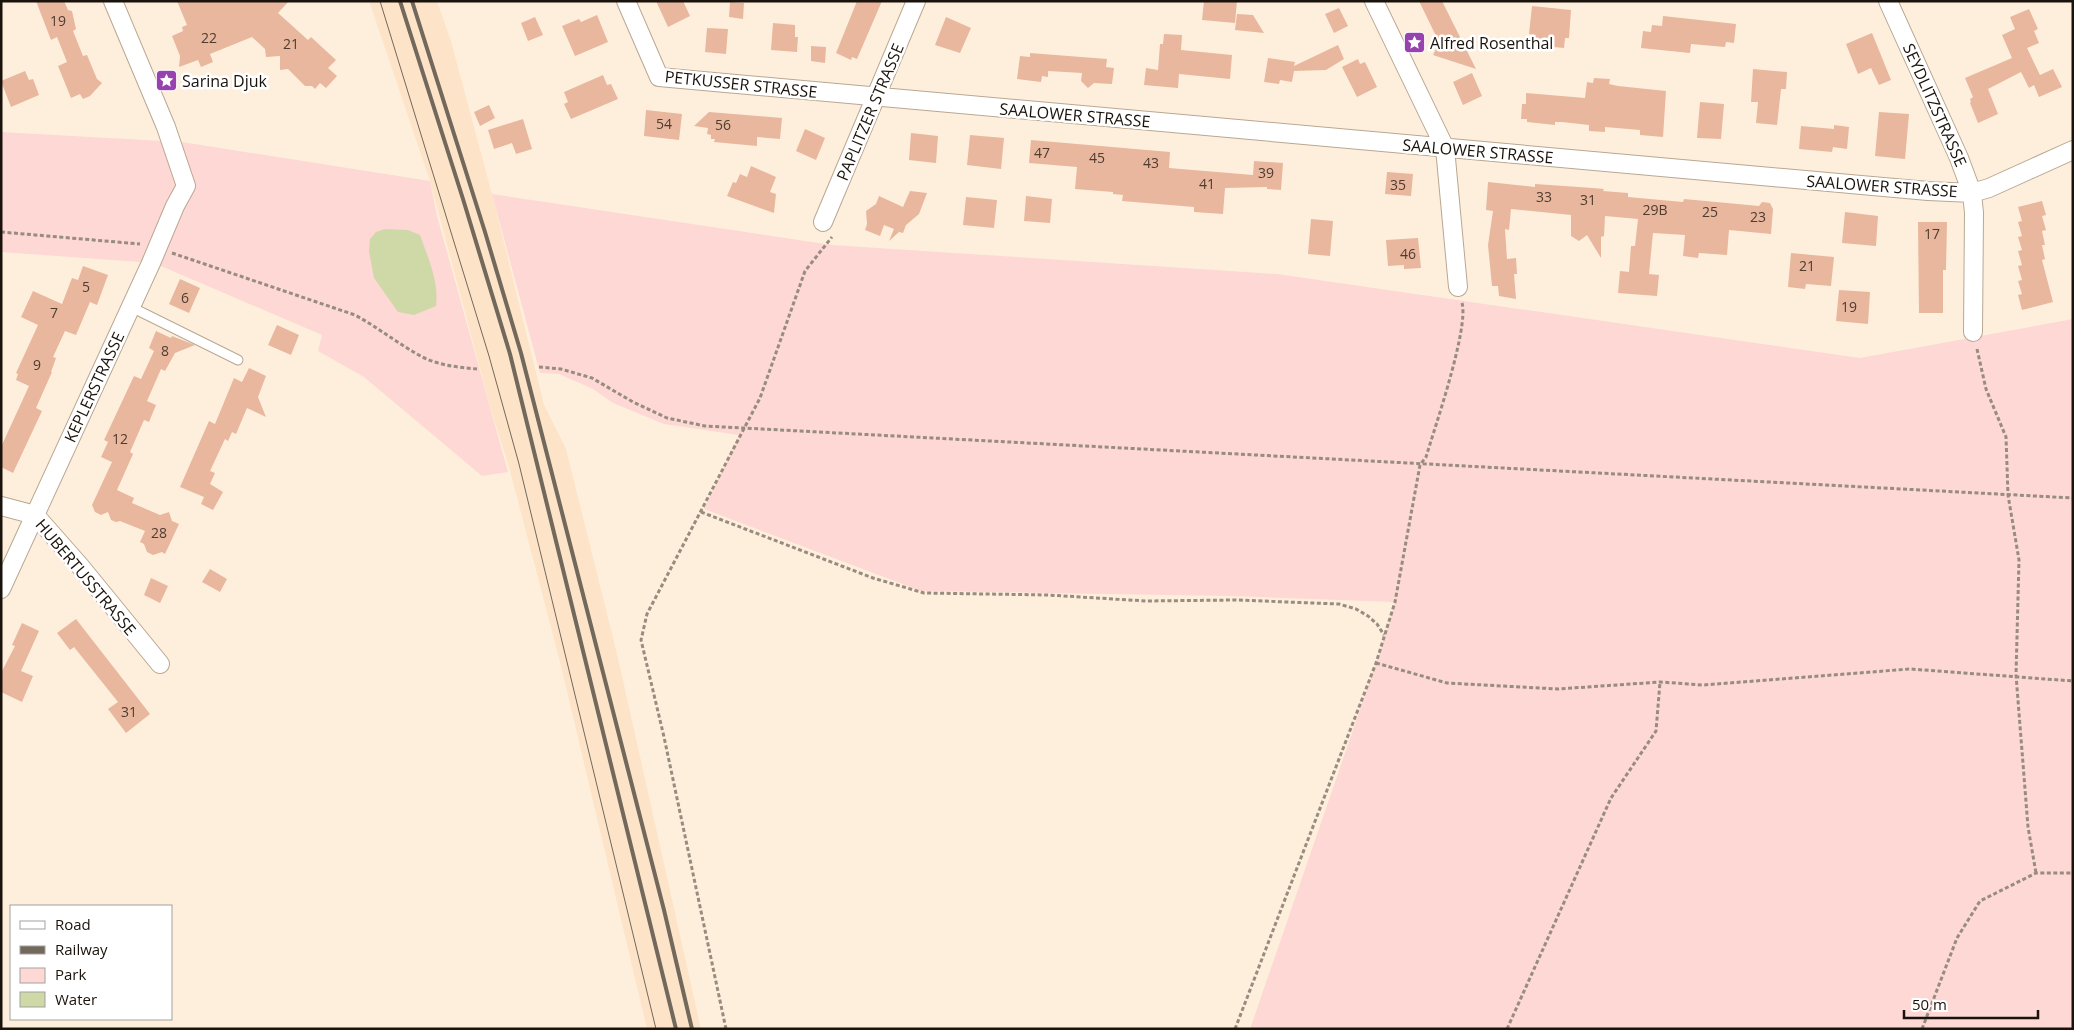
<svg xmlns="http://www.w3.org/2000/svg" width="2074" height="1030" viewBox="0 0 2074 1030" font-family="'Open Sans',sans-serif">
	<rect width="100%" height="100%" fill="#feefdd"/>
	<path fill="#fde4c8" d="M369,1h68l14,40 41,153 52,211 22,44 52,209 83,371h-54l-87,-367 -51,-195 -18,-57 -61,-229z"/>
	<path fill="#fed8d4" d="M1,132l181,10 248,39 7,35 71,256 -26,4 -118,-99 -46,-26 4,-16 -168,-72 -153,-11z
		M492,194l340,51 445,29 583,84 213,-39v710h-823l126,-366 19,-61 -164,-6 -310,-5 -217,-82 35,-74 -75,-11 -51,-21 -20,-14 -34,-15 -19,-1z"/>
	<path fill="#cfd8a7" d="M385,229l23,1 12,5c8,23 19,46 16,71l-22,9 -16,-3 -24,-34 -5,-27 1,-12 6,-7z"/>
	<path fill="#e8b79e" d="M36,1h28l4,9 4,1 4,18 -3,2 10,25 4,-1 10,24 5,4 -12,13 -7,3 -3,-5 -9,4 -13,-32 9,-4 -10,-25 -6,3z
		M177,1h112l-11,12 30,27 3,-3 25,23 -8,8 9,8 -11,12 -6,-5 -5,6 -3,-3h-7l-17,-17 -8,1v-14l-14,1 -1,-8 -13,-12 -42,17 3,8 -12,5 -3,-7 -19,7 1,-11 -8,-20 11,-5 -1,-4 5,-2z
		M656,1h27l7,15 -22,11z
		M857,1h25l-25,58 -5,-2 -1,3 -15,-7z
		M1204,1h33l-2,22 -33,-3z
		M1419,1h23l34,68 -43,-14 4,-8 -5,-10 4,-1z
		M730,2l14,1 -1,16 -14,-2z
		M1532,6l39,4 -2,28h-4l-1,10 -32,-3 1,-10 -4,-1z
		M1339,8l9,18 -14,7 -9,-19z
		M2029,9l9,20 -4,2 5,12 -12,5 13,27 13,-6 9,18 -23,10 -5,-12 -5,3 -8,-16 -33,17 10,25 -20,9 -8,-20 1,-1 -1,-3 3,-2 -8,-19 47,-20 -10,-23 13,-6 -5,-12z
		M1237,14l16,1 11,18 -29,-3z
		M597,15l11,27 -33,14 -13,-30 17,-7 2,3z
		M1663,16l73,8 -2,19 -8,-1 -1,5 -34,-3 -1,9 -49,-5 2,-17 8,1 1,-7 10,1z
		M535,17l8,18 -15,6 -7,-18z
		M946,17l25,11 -11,25 -25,-8z
		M773,23l22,2v12h3l-1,15 -26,-2z
		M707,28l21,1 -2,25 -21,-2z
		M1872,33l19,47 -12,5 -8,-17 -13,6 -12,-30z
		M1164,34l18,1 -1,15 51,5 -2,24 -51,-5 -1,14 -34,-3 2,-17 12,2 2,-26h3z
		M1338,45l6,14 -18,11 -32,1 -2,11 -12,-2 -1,4 -15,-2 4,-24 27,4 -1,4z
		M811,46l15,1 -1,16 -14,-2z
		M1030,53l77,6 -1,8 8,1 -2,16 -18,-1 -6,5 -7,-7 1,-8 -34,-2v6l-6,-1 -1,6 -24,-3 3,-23 10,1z
		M1358,59l2,5 5,-2 12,25 -20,10 -15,-30z
		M1753,69l34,3 -1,17h-5l-4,36 -21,-2 2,-21h-7z
		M25,71l4,9 4,-1 6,16 -28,12 -10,-26z
		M1472,73l10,23 -19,9 -10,-23z
		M603,75l4,10 4,-1 7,15 -47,20 -7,-15 4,-2 -4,-10z
		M1594,78l16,1 -1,5 9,2 48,5 -3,46 -23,-2v-5l-35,-3v5l-16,-1v-6l-27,-3h-7v3l-28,-3v-3h-6l1,-15h4v-11l59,5 2,-16 6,1z
		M1700,102l24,2 -3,35 -24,-1z
		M489,105l6,13 -15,8 -6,-14z
		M646,110l36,4 -3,26 -35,-4z
		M709,112l73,6 -2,21 -23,-2v9l-43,-4 1,-3h-4v-4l-4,-1 1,-6 -14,-2z
		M1879,112l30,2 -4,45 -30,-3z
		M523,119l9,30 -16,5 -4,-11 -18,6 -6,-19z
		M1834,125l15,2 -2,22 -14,-2 -1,5 -33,-3 2,-23 33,3z
		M805,129l20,9 -9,22 -20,-9z
		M911,133l27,3 -2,27 -27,-3z
		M970,135l34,3 -3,31 -34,-4z
		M1031,140l139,12 -1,16 84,7 1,-14 29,2 -2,27 -14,-1v-2l-42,1 -2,26 -29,-2v-5l-72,-6 1,-6 -10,-1v-2l-38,-3 2,-22 -48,-4z
		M751,166l25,11 -6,15 6,2 -2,19 -47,-17 6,-14 3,1 4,-9 7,3z
		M1387,172l26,2 -2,22 -26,-2z
		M1488,182l47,5v-3l58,4 11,1 -1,2 25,2v4l55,5 1,-3 75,7 3,-4 8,1 3,6 -2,25 -42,-4 -2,25 -28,-2 -1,5 -15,-2 2,-21 -32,-2 -4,41 10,1 -2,21 -39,-3 2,-22 9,1 2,-26h4l3,-27 -33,-3 -1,20 -3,1v21l-14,-23 -8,6 -8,-5v-21l-60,-6 -2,21 -4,-1 2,30 9,-1 1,16h-3l2,25 -17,-3 -1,-10h-6l-4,-41 5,-34 -7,-1z
		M910,191l17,2 -8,21 -13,11 -3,8 -4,-1 -10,9 5,-12 -10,-4 -4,11 -15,-6 2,-6 -1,-13 10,-7 3,-8 24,11z
		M1026,196l26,3 -2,24 -26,-2z
		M966,197l31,3 -3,28 -31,-3z
		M2042,201l4,14 -4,1 4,14 -4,1 3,14h-3l3,14 -3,1 11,42 -31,8 -4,-15 4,-1 -4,-13 4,-1 -4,-14 4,-1 -4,-14 4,-1 -4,-13 4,-1 -4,-14 4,-1 -4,-14z
		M1845,212l33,4 -2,30 -34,-3z
		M1311,219l22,2 -3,35 -22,-2z
		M1918,222h29l-1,48h-3v43h-24z
		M1418,238l3,30 -17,1v-4l-16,1 -2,-26z
		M1791,253l43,4 -3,29 -25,-2 -1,5 -17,-2z
		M83,266l25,9 -11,30 -7,-3 -14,33 -11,-4 -12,26 3,1 -5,14h1l-16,36 6,3 -29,62 -12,-6v-20l28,-61 -13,-6 2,-6 -2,-1 22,-48 -17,-8 12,-26 29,13 10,-26 6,2z
		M180,279l20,9 -11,25 -20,-9z
		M1839,290l31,2 -2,32 -32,-3z
		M277,325l22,10 -8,20 -23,-10z
		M156,331l15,7 1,-2 23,9 -20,8 -10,18 -4,-2 -14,32 9,4 -7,17 -5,-2 -14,32 3,2 -16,36 17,8 -2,5 28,12 9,-3 3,9 7,3 -14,30 -3,-2 -9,3 -6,-3 -3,-8 -4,-2 5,-11 -25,-10 -4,1 -5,-2 -3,-8 -7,3 -6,-3 -3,-7 20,-43 -11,-5 7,-15 -4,-2 30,-64 7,3 13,-28 -5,-3z
		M249,368l17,8 -8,21 8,20 -19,-9 -11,26 -4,-2 -4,9 -3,-2 -15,32 5,2 -5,11 13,8 -10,18 -12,-6 3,-7 -24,-10 29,-66 6,3 19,-46 8,4z
		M210,569l17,10 -7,13 -18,-10z
		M151,578l17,8 -8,17 -16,-8z
		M76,619l74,95 -24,19 -18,-24 10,-7 -44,-55 -4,3 -13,-17z
		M22,623l17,8 -18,40 12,5 -11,26 -21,-10v-19l14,-27 -3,-1z"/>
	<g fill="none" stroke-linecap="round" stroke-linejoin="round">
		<defs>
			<path id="service" d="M131,307l107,53"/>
			<path id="minor" d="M626,1l33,76 1269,114 44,2 17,-5 84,-38
				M1374,1l71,147 13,139
				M1888,1l71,157 13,35 2,20 -1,119
				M823,222l93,-221
				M1,506l34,9 45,51 80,98
				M1,589l150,-326 24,-57 11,-20 -20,-59 -53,-126"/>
		</defs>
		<use href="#service" stroke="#b9a792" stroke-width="11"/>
		<use href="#minor" stroke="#b9a792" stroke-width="20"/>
		<path stroke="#988c7f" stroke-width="3" stroke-dasharray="4 2.5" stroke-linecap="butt" d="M1,232l139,12
			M172,253l183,62c22,12 41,27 62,39 18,11 39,13 60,15
			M1977,349l9,40 20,48 2,58 11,65 -3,115 12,152 8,46
			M539,367l22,2 31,9 41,24 34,16 38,8 1368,72
			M701,512l172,66 51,15 124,2 98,6 90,-1 103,4 17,5 12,7 9,8 7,11
			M1376,663l71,20 111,6 102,-7 43,3 207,-16 163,12
			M726,1029l-62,-292 -23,-97 6,-26 113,-216 45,-127 27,-34
			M1235,1029l141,-366 19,-61 25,-137 6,-8c9,-30 43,-129 36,-154
			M1507,1029l104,-231 45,-67 4,-49
			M1922,1029l35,-91 23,-37 56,-28h37"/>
		<use href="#service" stroke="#fff" stroke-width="9"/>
		<use href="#minor" stroke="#fff" stroke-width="18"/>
		<path stroke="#72685c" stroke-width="1" d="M380,1l109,355 30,108 137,565"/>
		<path stroke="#72685c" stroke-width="4" d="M400,1l63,198 47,155 166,675
			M412,1l73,231 36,121 143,557 28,119"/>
	</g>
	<defs>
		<symbol id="sight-square" viewBox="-11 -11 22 22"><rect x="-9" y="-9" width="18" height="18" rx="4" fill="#9842af" stroke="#fff"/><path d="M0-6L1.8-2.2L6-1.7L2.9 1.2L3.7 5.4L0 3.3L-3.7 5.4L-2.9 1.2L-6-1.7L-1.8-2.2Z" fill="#fff"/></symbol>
	</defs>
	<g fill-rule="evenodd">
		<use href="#sight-square" x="1402" y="30" width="25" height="25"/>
		<use href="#sight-square" x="154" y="68" width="25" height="25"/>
	</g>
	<g text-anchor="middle" stroke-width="5" stroke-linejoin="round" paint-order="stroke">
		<g font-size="14" fill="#4e3c30">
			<text x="58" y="26">19</text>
			<text x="209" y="43">22</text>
			<text x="291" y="49">21</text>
			<text x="664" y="129">54</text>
			<text x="723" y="130">56</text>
			<text x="1042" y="158">47</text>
			<text x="1097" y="163">45</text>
			<text x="1151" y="168">43</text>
			<text x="1266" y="178">39</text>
			<text x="1207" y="189">41</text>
			<text x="1398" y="190">35</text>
			<text x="1544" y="202">33</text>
			<text x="1588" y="205">31</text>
			<text x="1655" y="215">29B</text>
			<text x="1710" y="217">25</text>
			<text x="1758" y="222">23</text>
			<text x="1932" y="239">17</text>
			<text x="1408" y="259">46</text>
			<text x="1807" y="271">21</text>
			<text x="86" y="292">5</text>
			<text x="185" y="303">6</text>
			<text x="1849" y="312">19</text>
			<text x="54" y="318">7</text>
			<text x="165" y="356">8</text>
			<text x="37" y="370">9</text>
			<text x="120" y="444">12</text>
			<text x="159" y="538">28</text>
			<text x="129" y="717">31</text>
		</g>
		<g font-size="16" fill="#1a130c" stroke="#fff" text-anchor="start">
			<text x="1430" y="49">Alfred Rosenthal</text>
			<text x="182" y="87">Sarina Djuk</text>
		</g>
		<g font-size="16" fill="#1a130c" stroke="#fff">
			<text transform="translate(741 84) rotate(6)" y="6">PETKUSSER STRASSE</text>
			<text transform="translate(1935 105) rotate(66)" y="6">SEYDLITZSTRASSE</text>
			<text transform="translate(870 112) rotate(-67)" y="6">PAPLITZER STRASSE</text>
			<text transform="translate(1075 115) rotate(5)" y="6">SAALOWER STRASSE</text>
			<text transform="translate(1478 151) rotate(5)" y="6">SAALOWER STRASSE</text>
			<text transform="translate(1882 186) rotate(4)" y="6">SAALOWER STRASSE</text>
			<text transform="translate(94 387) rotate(-65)" y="6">KEPLERSTRASSE</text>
			<text transform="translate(86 577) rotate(50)" y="6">HUBERTUSSTRASSE</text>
		</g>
	</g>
	<rect width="2074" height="1030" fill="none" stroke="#1a130c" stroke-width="5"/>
	<rect x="10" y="905" width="162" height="115" fill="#ffffff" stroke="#a3a19e"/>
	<rect x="20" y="921" width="25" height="8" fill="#ffffff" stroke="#a3a19e"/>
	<text x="55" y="930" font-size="15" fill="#1a130c">Road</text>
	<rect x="20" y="946" width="25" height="8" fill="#72685c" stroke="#a3a19e"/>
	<text x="55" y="955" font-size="15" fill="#1a130c">Railway</text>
	<rect x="20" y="968" width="25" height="15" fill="#fed8d4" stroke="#a3a19e"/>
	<text x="55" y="980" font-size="15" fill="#1a130c">Park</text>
	<rect x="20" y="992" width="25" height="15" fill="#cfd8a7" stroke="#a3a19e"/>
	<text x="55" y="1005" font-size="15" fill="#1a130c">Water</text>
	<path d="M1904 1010v8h134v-8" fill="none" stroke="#1a130c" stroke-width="2.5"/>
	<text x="1912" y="1010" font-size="15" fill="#1a130c" stroke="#ffffff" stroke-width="4" paint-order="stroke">50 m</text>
</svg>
